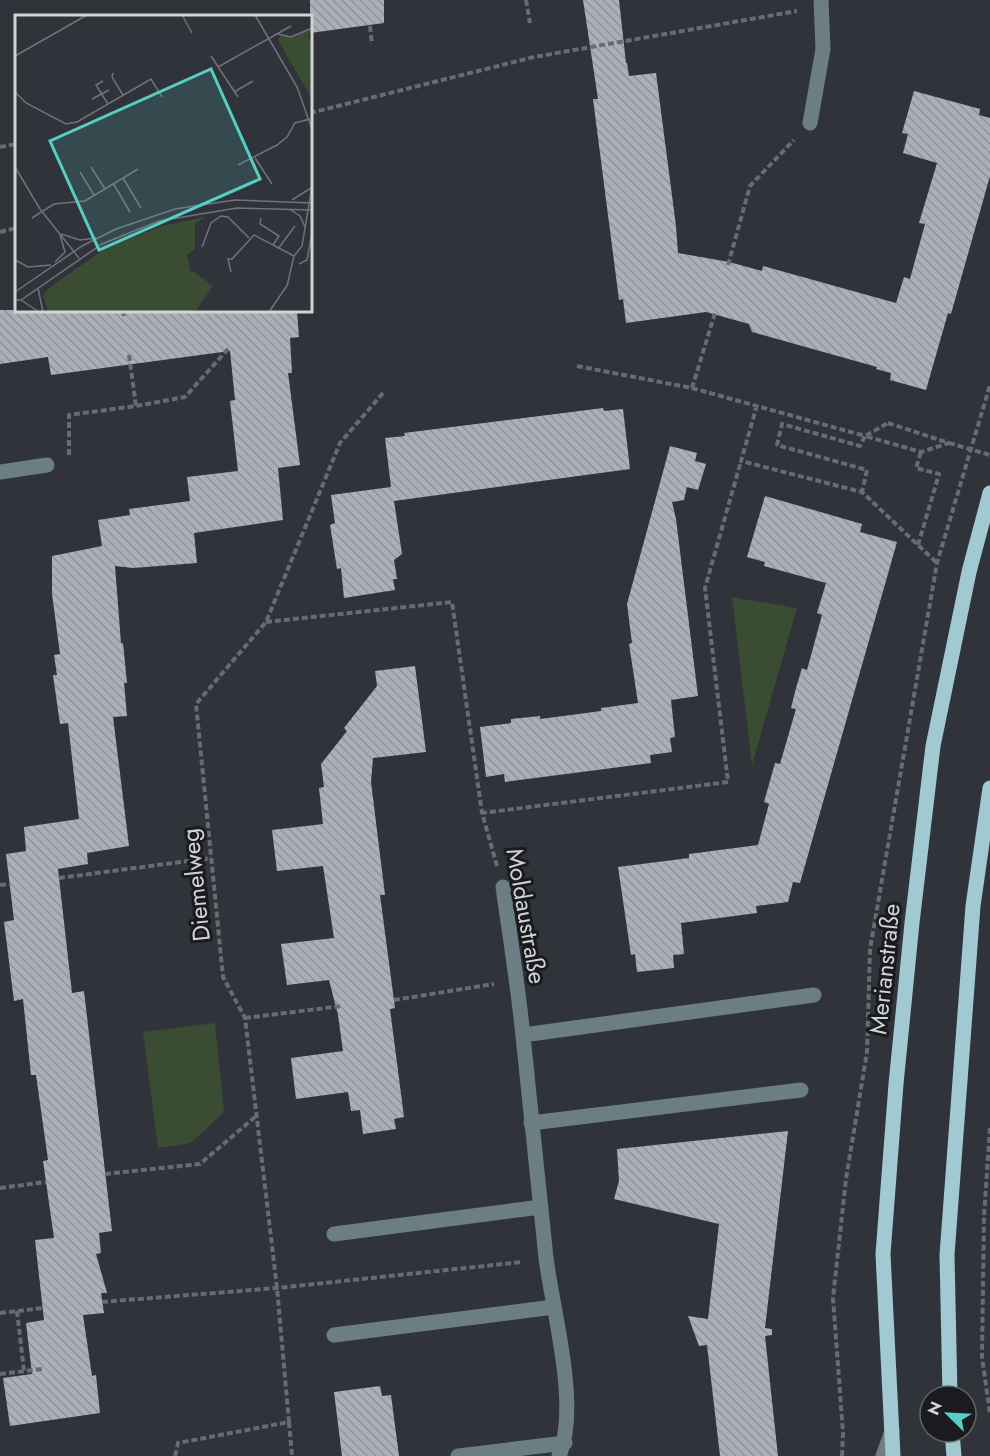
<svg xmlns="http://www.w3.org/2000/svg" width="990" height="1456" viewBox="0 0 990 1456" font-family="Jost,sans-serif">
	<defs>
		<pattern id="building-back-hatch" width="6" height="6" patternUnits="userSpaceOnUse" patternTransform="scale(1.5)"><rect width="6" height="6" fill="#abafb7"/><path d="M-1 5l2 2M0 0l6 6M5-1l2 2" fill="none" stroke="#909399"/></pattern>
	</defs>
	<rect width="100%" height="100%" fill="#30333a"/>
	<path fill="#3a4c32" d="M732,597l65,11 -45,157z
		M215,1023l9,89 -33,31 -33,5 -15,-116z"/>
	<path fill="url(#building-back-hatch)" d="M310,0h74v23l-74,10z
		M583,0h36l7,63h1l2,13 27,-3 20,153 2,27 51,9 33,9 1,-5 133,37 8,-26 6,2 15,-55 -6,-1 18,-60 -34,-10 5,-19 -6,-1 12,-42 66,18 -1,6 11,3v58l-39,138 -3,-1 -22,77 -36,-10 1,-7 -15,-4 1,-2 -125,-35 -3,-8 -43,-12 -80,11 -3,-24 -4,1 -26,-201h5z
		M0,310h297l2,27 -9,1 2,35h-4l12,92 -22,3 5,52 -89,13 3,30 -64,5 -18,-2 6,77h2l4,40h-3l3,33 -14,1 16,129 -42,7 1,11 -30,5 14,124 12,-2 28,240 -13,2 2,20 -5,1 11,39h-6l3,20 -21,2 9,61 4,-1 4,38 -90,13 -7,-48 29,-4 -6,-51 18,-3 -9,-80 19,-2 -11,-77 5,-1 -12,-85h-5l-8,-76 -9,2 -10,-79 10,-2 -8,-66 20,-3 -2,-24 55,-8 -11,-96 -8,1 -7,-49h4l-3,-20 6,-1 -8,-60v-38l50,-10 -4,-26 32,-5 -1,-6 61,-8 -3,-24 51,-6 -8,-70 5,-1 -5,-49 -179,24 -3,-18 -48,7z
		M603,408l1,3 19,-2 7,60 -236,32 8,53 -8,6 3,19h-4l2,11 -51,8 -3,-30 -4,1 -7,-44 5,-2 -4,-28 60,-8 -6,-49 20,-2 -1,-3z
		M670,446l27,7 -2,8 11,3 -8,26 -11,-3 -3,13 -12,2 4,17 22,177 -27,4 4,37 -5,1 2,14 -22,3 1,8 -146,19 -1,-8 -18,3 -6,-50 31,-4v-4l29,-3v3l31,-4 30,-4v-3l37,-5 -9,-59 3,-1 -5,-39z
		M765,496l97,28 -2,8 37,10 -97,341 -7,-1 -5,20 -32,4 1,7 -76,10 3,31 -11,1 1,13 -37,4 -2,-18 -4,1 -13,-88 71,-9v-4l69,-9 11,-41 -5,-2 11,-39 5,1 16,-55 -5,-1 5,-20 6,-20 5,2 15,-55 -5,-2 9,-30 -62,-17 1,-4 -18,-5z
		M415,666l11,86 -53,6 -2,24 14,113h-5l15,113 -5,1 14,108 -10,2 2,10 -33,5 -3,-24 -9,1 -3,-19 -52,7 -5,-41 52,-7 -5,-36 -9,-35 -42,5 -6,-41 53,-6 -11,-72 -46,5 -5,-41 51,-6 -4,-36 5,-1 -3,-23 26,-33 -3,-3 33,-42 -2,-15z
		M788,1131l-23,197 7,1v6l-7,1 13,120h-58l-13,-111 -8,1 -11,-30 20,3 11,-95 -105,-25 5,-18 -2,-32z
		M380,1386l2,10 9,-1 8,61h-57l-8,-64z"/>
	<g fill="none" stroke-linecap="round" stroke-linejoin="round">
		<path stroke="#686b71" stroke-width="4" stroke-dasharray="6 3" stroke-linecap="butt" d="M526,0l4,23
			M370,26l2,18
			M310,113l224,-56 263,-46
			M0,147l16,-3
			M0,232l16,-4
			M728,265l22,-79 44,-46
			M123,310l1,6
			M129,355l7,51
			M577,366l115,22 173,48 -5,10 -78,-22 -5,21 90,25 -5,22
			M692,388l23,-75
			M757,405l-16,56 121,31 75,71
			M888,423l61,20 -28,9 -56,-16z
			M69,455v-40l67,-9 49,-9 44,-49
			M918,545l21,-71 -23,-6 5,-16
			M266,622l186,-20 30,211
			M497,866l-15,-53 246,-31 -23,-194 36,-127
			M59,878l152,-20
			M0,885l10,-1
			M394,1000l100,-16
			M245,1018l97,-12
			M990,1128l-6,88 -2,141 8,57
			M105,1174l95,-10 55,-47
			M0,1188l46,-6
			M102,1302l175,-14 245,-26
			M17,1311l7,60
			M0,1313l43,-5
			M0,1374l42,-5
			M289,1422l3,34
			M175,1456l3,-13 111,-21 -12,-134 -32,-270 -22,-41 -27,-273 70,-82 74,-179 43,-50
			M842,1456l1,-23 -10,-135 13,-119 21,-127 3,-103 67,-386 53,-178"/>
		<path stroke="#6b7e83" stroke-width="15" d="M810,123l13,-74 -2,-49
			M0,472l47,-7
			M503,887c7,50 15,99 20,149 8,74 15,148 23,222 7,55 34,148 13,198
			M523,1035l291,-40
			M531,1123l270,-33
			M334,1234l207,-27
			M334,1335l220,-28
			M458,1456l107,-13
			M883,1456l9,-25"/>
		<path stroke="#a1c9d2" stroke-width="15" d="M950,1396l-3,-141 26,-349 17,-118
			M952,1432l2,24
			M893,1456l-10,-202 13,-170 16,-161 21,-177 36,-174 21,-79"/>
		<path stroke="#686b71" stroke-width="4" stroke-dasharray="6 3" stroke-linecap="butt" d="M949,443l41,12"/>
	</g>
	<g text-anchor="middle" stroke-width="6" stroke-linejoin="round" paint-order="stroke">
		<g font-size="24" fill="#d1d3d7" stroke="#1a1b1e">
			<text transform="translate(196 885) rotate(-96)" y="8">Diemelweg</text>
			<text transform="translate(526 916) rotate(80)" y="8">Moldaustraße</text>
			<text transform="translate(885 969) rotate(-84)" y="8">Merianstraße</text>
		</g>
	</g>
	<g transform="translate(15 15)">
		<rect width="297" height="297" fill="#30333a"/>
		<path d="M297,13l-4,8 4,7v56l-34,-59 3,-5 10,2zM190,202l-10,7v25l-8,6 4,19 -21,28 13,10h-135l-5,-16 7,-9 56,-39 56,-22z" fill="#3a4c32"/>
		<path d="M178,256l20,15 -18,26h-12l-14,-10z" fill="#3a4c32"/>
		<path fill="none" stroke="#707379" stroke-width="1.5" d="M167,0l10,18M240,0l42,72 15,42M263,19l13,3 21,-9M0,41l72,-41M196,41l27,41M203,52l73,-41M98,58l-1,4 11,18M88,66l-7,4 12,19M0,77l11,11 40,21 11,-2 74,-43 11,18M219,77l19,-11M77,84l17,-9M240,143l17,26M223,150l39,-20 10,-8 8,-14 15,-4M0,152l25,42 39,49M76,152l14,22M65,157l14,23M108,163l18,30M98,168l17,29M277,185l19,-12M276,195l9,6 5,11M17,203l22,-14 31,-3 53,-32M246,203l-1,6 19,12 -6,9M46,219l19,6 16,-2M187,232l9,-24 10,-7 7,1 21,21M263,234l17,-23M0,245l13,7 23,-2M40,247l10,-10 -5,-17M284,249l8,-4 5,-27M216,257l-3,-13h4l22,-24 40,21M272,271l7,-30 8,-10 10,-60M23,273l5,24M0,277l67,-46 34,-17 59,-20 60,-9 77,3M0,285h6l81,-56 57,-23 78,-13 75,2M6,285l18,12M254,297l19,-28"/>
		<path fill="#56cec3" fill-opacity="0.15" stroke="#56cec3" stroke-width="3" d="M196,54l49,110 -161,71 -49,-109z"/>
		<rect width="297" height="297" fill="none" stroke="#d1d3d7" stroke-width="3"/>
	</g>
	<g transform="translate(948 1414) rotate(294)"><circle r="28" fill="#1a1b1e" stroke="#636568" stroke-width="1.5"/>
	<path d="M0-4.5L10 22L0 15L-10 22Z" fill="#56cec3"/>
	<text y="-9" font-size="16" font-weight="bold" text-anchor="middle" fill="#d1d3d7">N</text>
	</g>
</svg>
